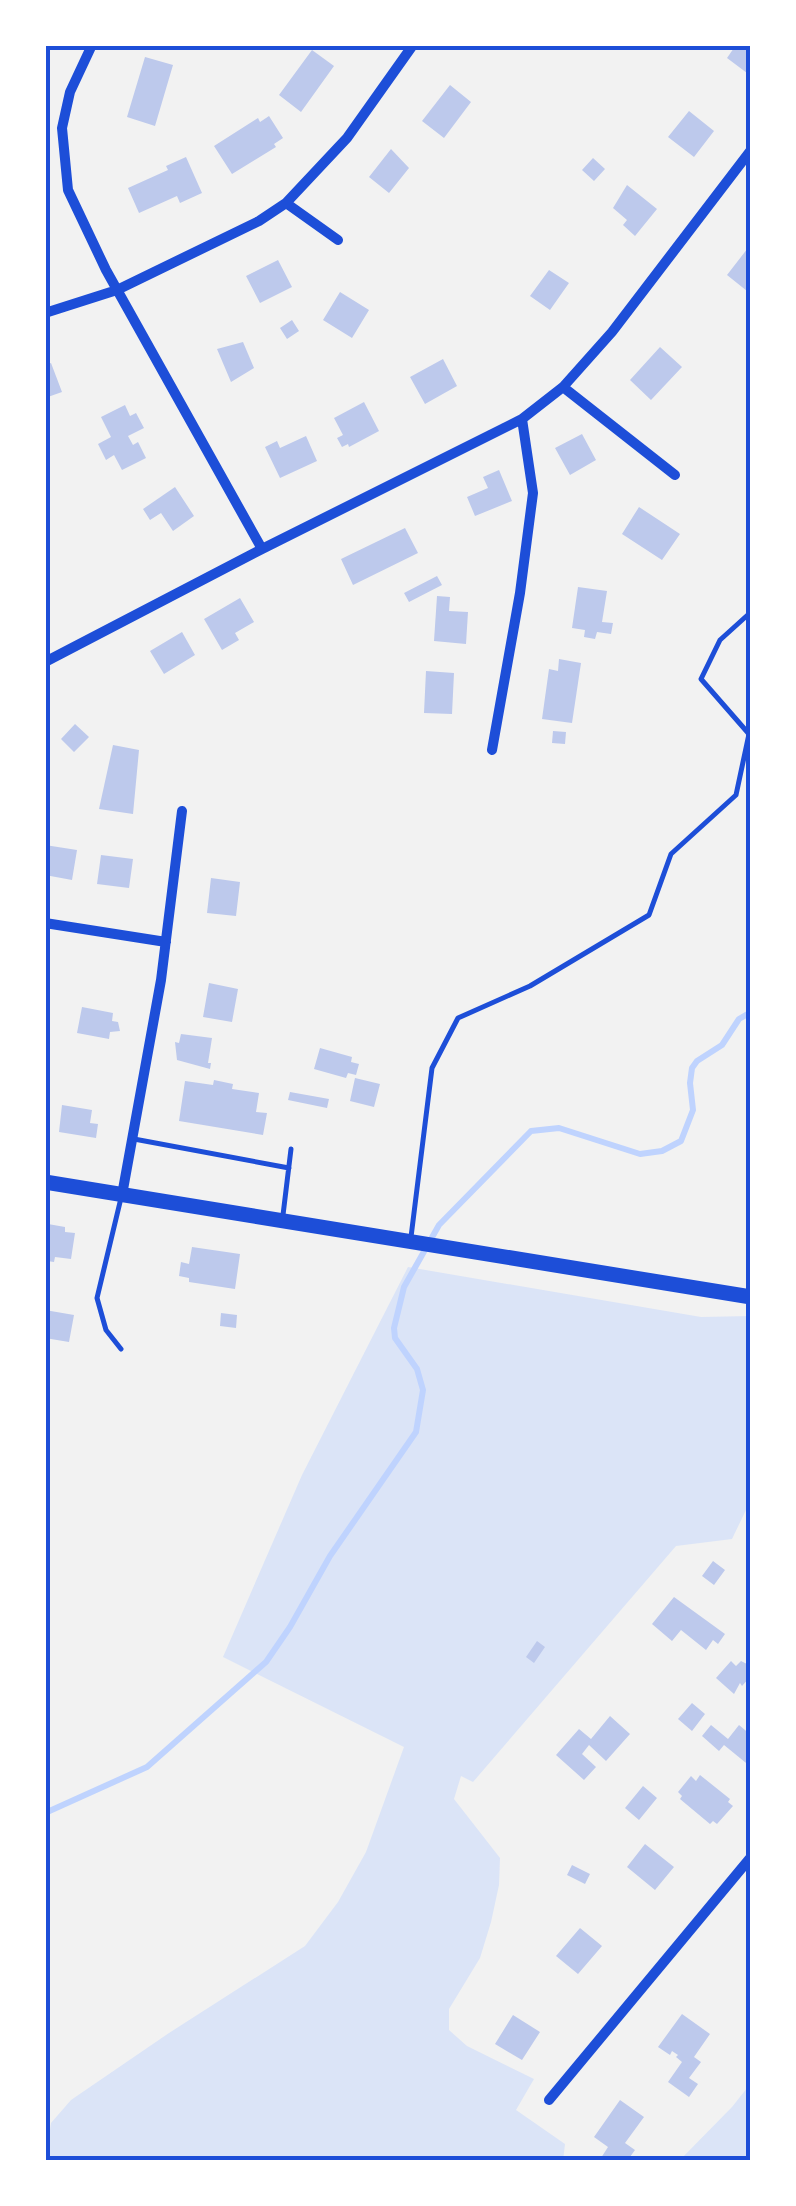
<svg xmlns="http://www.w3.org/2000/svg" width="796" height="2206" viewBox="0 0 796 2206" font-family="Raleway,sans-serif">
	<rect width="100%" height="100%" fill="#f2f2f2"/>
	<path fill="#dbe4f7" d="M408,1267l293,50 50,-1v154l-5,40 -14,29 -56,7 -203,236 -12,-6 -7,23 46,59 -1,27 -8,37 -11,36 -31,51v21l18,16 67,33 -18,31 49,34 -2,17h-518l6,-38 20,-23 98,-67 136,-87 33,-44 28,-50 38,-105 -181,-90 79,-182z
		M751,2083v78h-72l53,-54z"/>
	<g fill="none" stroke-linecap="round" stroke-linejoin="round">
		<path stroke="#bfd3fe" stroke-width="6" d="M45,1813l102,-46 119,-105 24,-35 40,-71 86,-124 7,-42 -6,-21 -22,-31 -1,-10 10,-41 35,-62 92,-94 28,-3 81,26 22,-3 19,-10 12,-31 -3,-27 2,-15 5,-7 25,-16 17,-26 12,-7"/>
	</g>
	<path fill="#bdc9ec" d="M736,45h15v31l-24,-18z
		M312,50l22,16 -33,46 -22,-17z
		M145,57l28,8 -18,61 -28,-9z
		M450,85l21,17 -27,36 -22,-17z
		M689,111l25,20 -20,26 -26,-20z
		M269,116l14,22 -9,6 2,3 -44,27 -18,-28 44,-28 2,4z
		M391,149l18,19 -20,25 -20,-16z
		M186,157l16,36 -22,10 -3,-7 -38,17 -11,-25 40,-18 -2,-4z
		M593,158l12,11 -11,12 -12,-11z
		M627,185l30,24 -22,27 -12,-11 4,-5 -14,-12z
		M751,244v42l-4,5 -20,-16z
		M278,260l14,27 -32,16 -14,-27z
		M549,270l20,13 -19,27 -20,-14z
		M340,292l29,18 -17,28 -29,-18z
		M292,320l7,11 -12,8 -7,-11z
		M243,342l11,26 -23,14 -14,-33z
		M660,347l22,20 -31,33 -21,-20z
		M443,359l14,27 -32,18 -15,-27z
		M51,363l11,29 -17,6v-33z
		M364,402l15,29 -30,16 -1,-3 -6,3 -5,-9 6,-3 -9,-17z
		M125,405l5,11 6,-3 8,15 -16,8 5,9 5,-3 8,16 -24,12 -8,-15 -8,5 -8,-16 13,-7 -10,-20z
		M582,434l14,26 -26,15 -15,-27z
		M306,436l11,25 -37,17 -15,-31 12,-6 3,7z
		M499,470l13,31 -37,15 -8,-19 21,-9 -5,-11z
		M175,487l19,29 -21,15 -12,-18 -11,7 -7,-11z
		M639,507l41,27 -18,26 -40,-26z
		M405,528l13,25 -65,32 -12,-26z
		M437,576l5,9 -33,17 -5,-9z
		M578,587l29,4 -5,31 11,1 -2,11 -14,-2 -2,7 -11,-2 1,-7 -13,-2z
		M437,596l13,1 -1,14 19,1 -2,32 -32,-3z
		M240,598l14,24 -19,11 4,7 -17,10 -18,-31z
		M182,632l13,23 -31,19 -14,-23z
		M559,659l22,4 -9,60 -30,-4 7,-50 9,2z
		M426,671l28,2 -2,41 -28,-1z
		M75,724l14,13 -15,15 -13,-13z
		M553,731l13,1 -1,12 -13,-1z
		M113,745l26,5 -6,64 -34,-5z
		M45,845l32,5 -5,30 -27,-5z
		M101,855l32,4 -4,29 -32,-4z
		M211,878l29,4 -4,34 -29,-3z
		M209,983l29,6 -6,33 -29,-5z
		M82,1007l31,6 -1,8 6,1 2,9 -10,1 -1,7 -32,-6z
		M181,1034l31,4 -4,25h3l-1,6 -33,-9 -2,-18 4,1z
		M320,1048l32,9 -1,5 8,2 -3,11 -8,-2 -2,5 -32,-9z
		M355,1078l25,6 -6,23 -24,-6z
		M214,1080l19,4 -1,5 27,4 -3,19 11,1 -4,22 -84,-14 6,-40 28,4z
		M290,1092l39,7 -2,9 -39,-8z
		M62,1105l30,5 -2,13 8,1 -2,14 -37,-6z
		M48,1224l17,3v5l10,1 -4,26 -16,-2 -1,5 -7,-1 -2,-25z
		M192,1247l48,7 -5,35 -46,-7v-4l-10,-2 2,-14 8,2z
		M45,1310l29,5 -5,27 -24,-4z
		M221,1313l16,2 -1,13 -16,-2z
		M713,1561l12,9 -11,15 -12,-9z
		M674,1597l51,37 -7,10 -5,-4 -7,10 -25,-20 -9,11 -20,-17z
		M537,1641l8,6 -11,16 -8,-6z
		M731,1661l5,5 5,-5 10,5v10l-9,10 -2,-3 -6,11 -18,-16z
		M692,1703l13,11 -13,17 -14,-12z
		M610,1716l20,18 -24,27 -17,-16 -7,9 14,13 -12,13 -28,-25 23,-26 12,10z
		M711,1725l17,14 11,-14 12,10v32l-27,-22 -5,6 -17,-15z
		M700,1775l30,24 -2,3 5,4 -16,18 -4,-3 -3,3 -30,-25 2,-3 -4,-4 13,-16 5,5z
		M643,1786l14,12 -18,22 -14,-12z
		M645,1844l29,23 -19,23 -28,-23z
		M572,1865l18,9 -5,10 -18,-9z
		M580,1928l22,18 -24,28 -22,-18z
		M682,2014l28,20 -16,23 7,5 -12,16 9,6 -9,13 -21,-15 14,-20 -6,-5 2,-2 -6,-4 -2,4 -12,-8z
		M513,2015l27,17 -18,28 -27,-16z
		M620,2100l24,17 -19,26 10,7 -8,11h-28l9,-14 -14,-10z"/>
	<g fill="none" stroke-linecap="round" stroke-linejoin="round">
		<path stroke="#1d4ed8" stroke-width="5" d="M134,1139l155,29
			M283,1215l8,-66
			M411,1237l21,-169 26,-50 72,-32 119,-71 22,-61 65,-59 13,-61 -48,-55 19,-39 31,-28
			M121,1349l-15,-19 -9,-32 24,-100"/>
		<path stroke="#1d4ed8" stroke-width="10" d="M92,45l-22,47 -8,36 6,62 38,80 156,279
			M286,203l52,37
			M45,313l72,-23 142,-69 27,-18 61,-65 66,-93
			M563,387l112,88
			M45,662l217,-113 260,-130 41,-32 49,-55 139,-182
			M492,750l28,-157 13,-100 -11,-74
			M45,923l121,19
			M122,1195l39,-215 21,-169
			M549,2100l202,-243"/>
		<path stroke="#1d4ed8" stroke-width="15" d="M45,1182l706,115"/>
	</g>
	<rect width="796" height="2206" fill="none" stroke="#ffffff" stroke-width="95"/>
	<rect x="48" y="48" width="700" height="2110" fill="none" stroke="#1d4ed8" stroke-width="4"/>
</svg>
